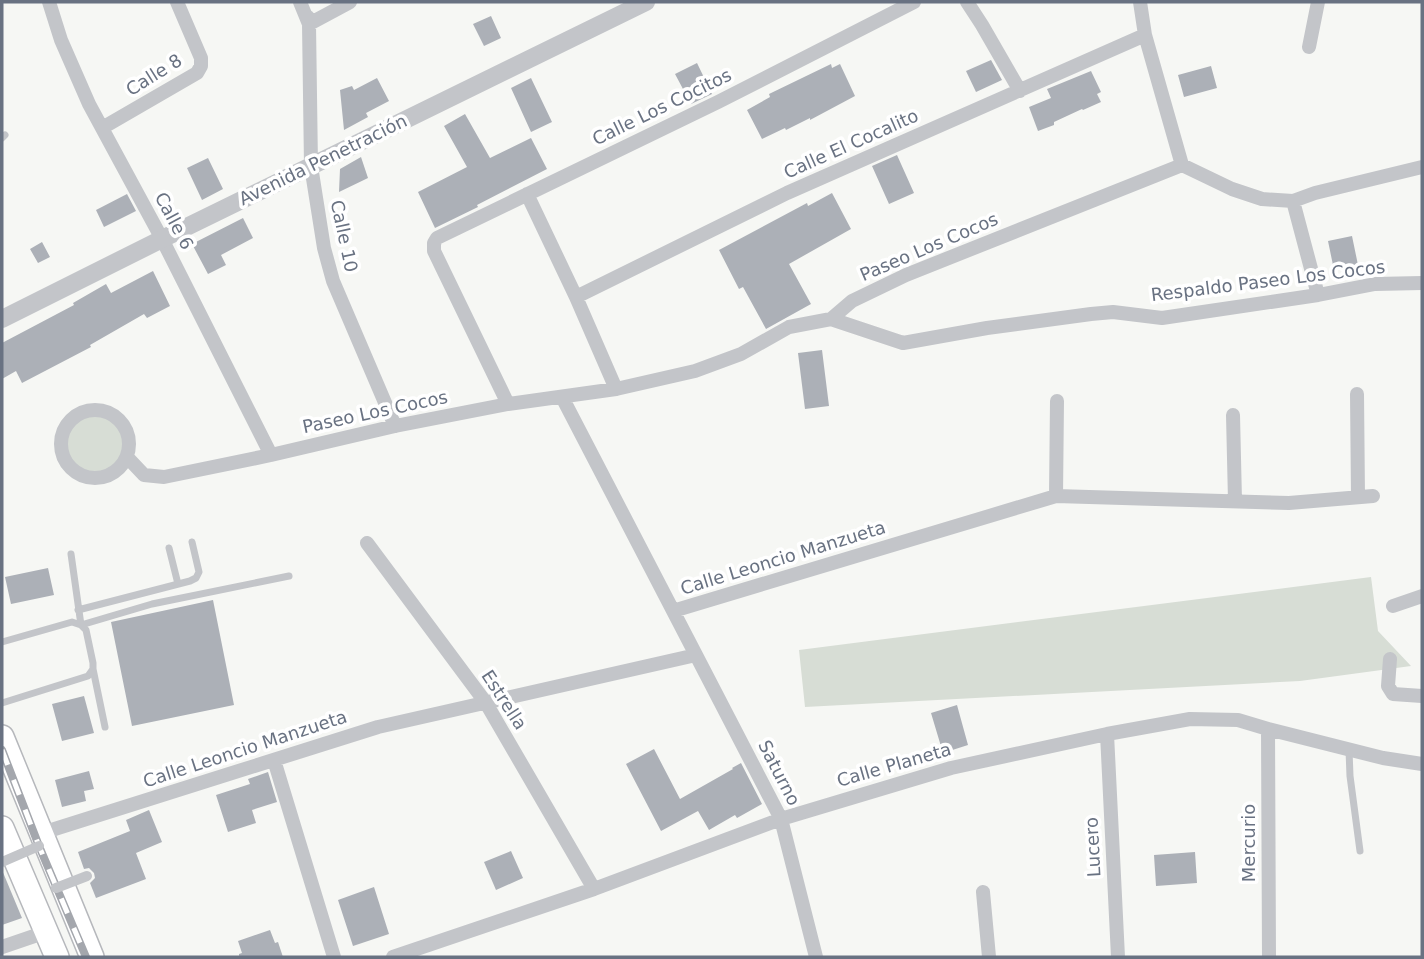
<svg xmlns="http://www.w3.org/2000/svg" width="1424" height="959" viewBox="0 0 1424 959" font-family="'DejaVu Sans',sans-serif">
	<rect width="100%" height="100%" fill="#f6f7f4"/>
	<path fill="#d7ddd5" d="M65 444a30 30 0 1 1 60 0a30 30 0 1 1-60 0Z
		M1371,577l7,54 33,35 -111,15 -495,26 -6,-57z"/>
	<path fill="#acb0b7" d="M491,16l10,22 -17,8 -11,-22z
		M991,60l11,20 -26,12 -10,-21z
		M697,63l15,31 -21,10 -16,-30z
		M831,64l1,4 8,-4 15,32 -45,24v-2l-24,12 -1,-2 -23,11 -15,-29 23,-13 -1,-3z
		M1211,66l6,22 -33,9 -6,-22z
		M1091,71l10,21 -4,2 4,8 -18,8 -1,-1 -28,13v3l-16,6 -9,-24 22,-9 -4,-9z
		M377,78l12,23 -23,12 2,4 -24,13 -4,-40 12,-4 2,4z
		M531,78l21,44 -21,10 -20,-44z
		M465,114l25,44 41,-20 16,31 -70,36 1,2 -43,21 -17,-36 49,-25 -23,-41z
		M897,155l17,38 -25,11 -17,-38z
		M361,157l7,21 -29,14 1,-23z
		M208,158l15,31 -21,11 -15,-32z
		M832,193l19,36 -62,35 22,40 -45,25 -23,-42 -4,2 -20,-39 88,-47 1,3z
		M127,194l9,17 -32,16 -8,-17z
		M243,218l10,20 -32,17 5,10 -18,9 -16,-30z
		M1352,236l6,29 -24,5 -6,-29z
		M42,242l8,15 -12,6 -8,-14z
		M153,271l17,35 -23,12 -3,-4 -54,31 1,2 -69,36 -6,-12 -14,8v-36l72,-38 -1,-2 33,-19 5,9z
		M822,350l7,56 -24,3 -7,-56z
		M48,568l6,27 -43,9 -6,-27z
		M213,600l21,105 -102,21 -21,-104z
		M84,696l10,37 -32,8 -10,-37z
		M957,705l11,40 -25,8 -12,-40z
		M654,749l26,50 53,-30 -1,-1 9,-5 21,41 -25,14 -2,-3 -26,15 -11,-19 -37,20 -35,-67z
		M89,771l5,18 -10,2 2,10 -24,6 -7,-27z
		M268,772l9,30 -25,8 4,13 -28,9 -12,-37 34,-11 -2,-5z
		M149,810l13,32 -26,11 10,26 -50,19 -6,-15 5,-5 -1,-5 -5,-5 -5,1 -6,-17 52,-21 -4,-11z
		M511,851l12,27 -27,12 -12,-28z
		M1195,852l2,31 -41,3 -2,-31z
		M2,870l20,48 -20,7z
		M374,887l15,47 -36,12 -15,-46z
		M270,930l5,13 3,-1 5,15h-44v-3l3,-1 -4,-12z"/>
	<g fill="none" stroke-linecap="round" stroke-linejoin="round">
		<defs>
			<path id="primary" d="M2,737l90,220
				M2,828l55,129"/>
		</defs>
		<use href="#primary" stroke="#b6b8bc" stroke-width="26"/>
		<path stroke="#c3c5c9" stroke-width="7" d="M2,138l3,-3
			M169,548l9,36
			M71,554l10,71 71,-21 137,-28
			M78,610l112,-29 6,-3 3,-6 -7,-30
			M2,642l70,-20 9,3 5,5 7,33v6l-5,7 -86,27
			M93,669l12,58
			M1349,750l1,26 10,75"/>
		<path stroke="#c3c5c9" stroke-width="14" d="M49,2l12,38 28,64 73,135 109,216
			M300,2l9,22 2,142 13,82 9,33 62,145
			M967,2l15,23 38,66
			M1140,2l5,33 37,130
			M308,17l1,7 41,-22
			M1309,47l9,-45
			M102,128l95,-55 4,-7v-8l-24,-56
			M527,194l49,103 40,92
			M1293,201l25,94
			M576,297l211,-104 358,-158
			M831,319l72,24 84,-15 104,-14 22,-2 49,6 156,-23 57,-11 47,-1
			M1357,394l1,103
			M508,404l-74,-153v-8l3,-5 281,-136 196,-100
			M61 444a34 34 0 1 1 68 0a34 34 0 1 1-68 0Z
			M1233,415l2,86
			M127,457l17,18 20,2 107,-22 124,-29 113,-22 108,-15 79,-18 46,-17 48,-27 42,-8 21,-18 54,-26 276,-110 50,24 30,10 31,2 22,-8 107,-26
			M1056,496l1,-95
			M367,543l119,160 108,186
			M1393,606l29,-10
			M673,611l383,-115 233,7 84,-7
			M696,655l85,164 35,138
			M1390,659l-2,27 5,8 29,2
			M1268,729l1,228
			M1107,734l11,223
			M274,760l60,197
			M42,833l336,-106 318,-72 -134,-258
			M983,892l6,65
			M2,947l44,-15
			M393,957l201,-68 187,-70 170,-51 156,-34 83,-15 48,1 30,9 115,29 39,6"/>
		<path stroke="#c3c5c9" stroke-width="18" d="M2,319l160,-80 484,-237"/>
		<use href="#primary" stroke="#fff" stroke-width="23"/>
		<defs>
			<path id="rail" d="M2,750l37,96 47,111"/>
		</defs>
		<use href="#rail" stroke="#a4a7ad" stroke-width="8"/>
		<use href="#rail" stroke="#fff" stroke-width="5" stroke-dasharray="16" stroke-linecap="butt"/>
		<path stroke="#c3c5c9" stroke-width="10" d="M2,862l37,-16
			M56,888l31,-12"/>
	</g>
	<g text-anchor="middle" stroke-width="7" stroke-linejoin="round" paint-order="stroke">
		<g font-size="18" fill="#697282" stroke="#fff">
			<text transform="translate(154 75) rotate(-32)" y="6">Calle 8</text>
			<text transform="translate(662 107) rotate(-26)" y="6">Calle Los Cocitos</text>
			<text transform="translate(851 144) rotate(-24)" y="6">Calle El Cocalito</text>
			<text transform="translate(323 160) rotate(-26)" y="6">Avenida Penetración</text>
			<text transform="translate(174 221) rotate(62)" y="6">Calle 6</text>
			<text transform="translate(344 236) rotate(78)" y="6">Calle 10</text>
			<text transform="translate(929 247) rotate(-23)" y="6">Paseo Los Cocos</text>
			<text transform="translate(1268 281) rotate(-7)" y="6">Respaldo Paseo Los Cocos</text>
			<text transform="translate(375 412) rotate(-12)" y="6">Paseo Los Cocos</text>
			<text transform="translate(783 558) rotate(-17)" y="6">Calle Leoncio Manzueta</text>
			<text transform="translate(504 700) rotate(57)" y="6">Estrella</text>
			<text transform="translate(245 749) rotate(-18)" y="6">Calle Leoncio Manzueta</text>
			<text transform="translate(894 765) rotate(-16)" y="6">Calle Planeta</text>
			<text transform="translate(779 773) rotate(63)" y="6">Saturno</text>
			<text transform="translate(1249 843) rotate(-90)" y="6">Mercurio</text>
			<text transform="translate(1093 847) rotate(-93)" y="6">Lucero</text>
		</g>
	</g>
	<rect width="1424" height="959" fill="none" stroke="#697282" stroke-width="7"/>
</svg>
